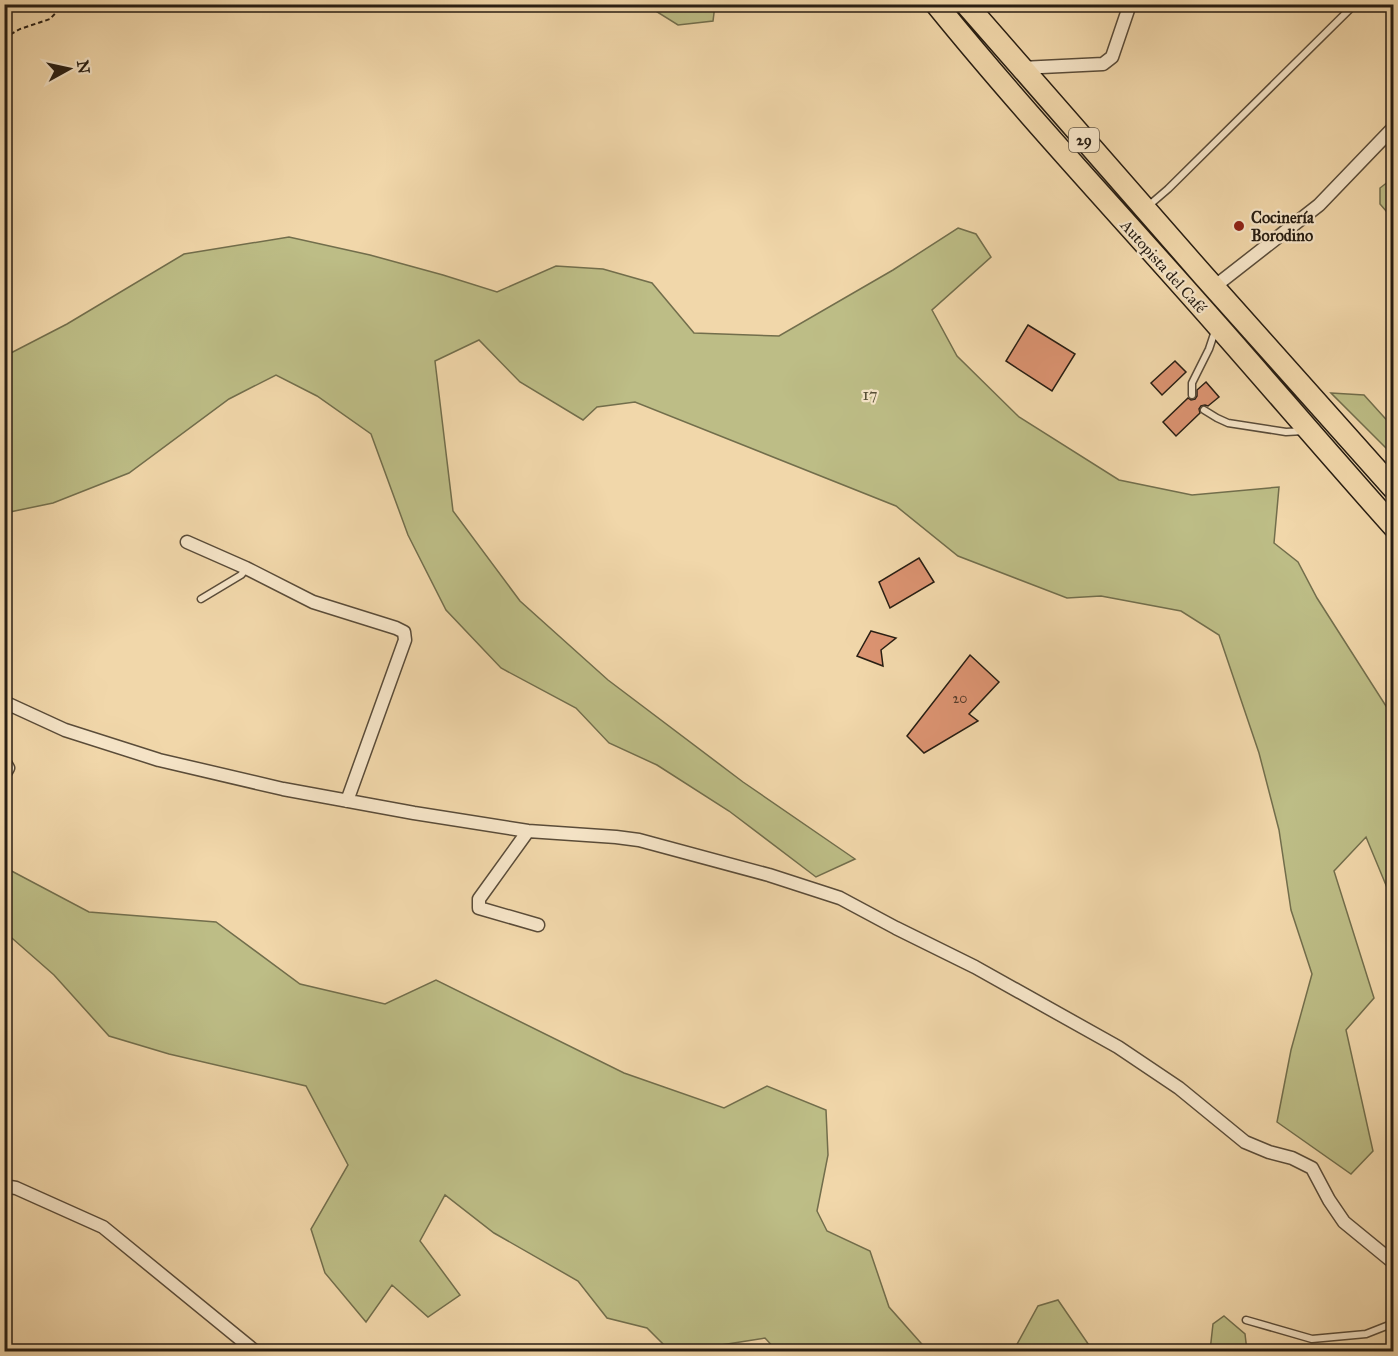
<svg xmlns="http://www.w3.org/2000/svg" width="1398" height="1356" viewBox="0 0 1398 1356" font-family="'IM FELL Great Primer',serif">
	<rect width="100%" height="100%" fill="#f1d7aa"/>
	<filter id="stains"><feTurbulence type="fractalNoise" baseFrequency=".00333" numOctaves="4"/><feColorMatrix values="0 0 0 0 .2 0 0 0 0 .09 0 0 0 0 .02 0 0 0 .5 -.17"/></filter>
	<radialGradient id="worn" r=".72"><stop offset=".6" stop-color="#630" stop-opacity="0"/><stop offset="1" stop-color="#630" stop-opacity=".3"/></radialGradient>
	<path fill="#bdbd86" stroke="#726e4c" stroke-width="1.5" d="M646,5h69l-2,16 -35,4z
		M1393,178v41l-13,-15v-16z
		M958,228l18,6 15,23 -59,53 25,46 62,61 100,63 73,15 87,-8 -5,56 24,19 19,36 76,119v185l-27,-65 -32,34 40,127 -28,32 27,121 -22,23 -74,-52 14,-72 21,-76 -21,-64 -12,-80 -20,-77 -40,-118 -38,-24 -80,-15 -34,2 -109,-42 -62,-50 -261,-104 -38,5 -14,13 -63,-38 -41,-42 -44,21 18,150 67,90 88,79 135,102 112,77 -39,18 -87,-66 -72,-46 -48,-22 -33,-35 -75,-40 -55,-58 -38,-75 -37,-101 -54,-38 -41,-21 -47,24 -100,74 -76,30 -48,10v-157l62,-32 117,-70 105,-17 81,18 73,20 54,17 59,-26 47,3 49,14 42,50 85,3 114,-66z
		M1331,393l33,2 29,32v28z
		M4,867l85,45 127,10 84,62 85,20 51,-24 188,93 100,35 43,-22 59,24 2,45 -11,56 10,20 43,20 19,56 39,44h-151l-12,-13 -50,8 -2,5h-47l1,-3 -20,-20 -40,-10 -29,-37 -84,-48 -49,-38 -25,46 40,54 -32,22 -36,-32 -26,37 -41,-49 -14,-44 37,-64 -42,-79 -137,-32 -60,-18 -55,-61 -49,-43z
		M1058,1300l35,51h-106l29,-5 22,-40z
		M1224,1316l21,18 2,17h-37l3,-27z"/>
	<path fill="#db9371" stroke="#281e13" stroke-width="1.5" d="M1028,325l47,29 -23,37 -46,-30z
		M1175,361l11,11 -24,23 -11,-12z
		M1206,382l13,15 -11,9 -3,-1 -4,1 -2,3 1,4 -24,23 -13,-14 25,-24 3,2 4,-1 2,-3v-6z
		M919,558l15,24 -44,26 -11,-26z
		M871,631l25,7 -15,12 2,16 -26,-10z
		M970,655l29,27 -30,32 9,7 -54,32 -17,-17z"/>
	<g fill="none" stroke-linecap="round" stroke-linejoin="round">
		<defs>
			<path id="lane" d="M1147,207l21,-18 187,-185
				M1192,395v-12l17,-34 6,-18
				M1204,410l13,8 11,5 58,9 18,-1
				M201,599l40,-24 5,-6
				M1246,1320l66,19 54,-5 28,-11"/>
			<path id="street" d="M1021,68l82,-4 9,-7 18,-53
				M1214,287l105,-82 75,-78
				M187,542l59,26 67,34 83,26 8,4 1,8 -58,161
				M4,702l61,28 94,30 124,29 131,24 114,18 88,6 23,3 130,35 71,23 56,30 79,39 143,80 61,41 66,54 24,10 23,6 20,10 17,32 15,22 50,41
				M4,761l4,7 -4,7
				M528,831l-49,68v9l59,17
				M4,1186l12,2 87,39 153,125"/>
			<path id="highway" d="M936,4c90,111 187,214 281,321 59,67 117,135 177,202
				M966,4l237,271 191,214"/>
		</defs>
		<use href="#lane" stroke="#5a4c39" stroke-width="9"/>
		<use href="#street" stroke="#5a4c39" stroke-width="15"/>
		<use href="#highway" stroke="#281e13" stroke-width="24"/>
		<path stroke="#281e13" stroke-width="2" stroke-dasharray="4.5 3" stroke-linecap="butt" d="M4,38l16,-9 30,-10 14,-15"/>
		<use href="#lane" stroke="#f6e5c8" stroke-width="6"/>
		<use href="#street" stroke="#f6e5c8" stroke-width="12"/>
		<use href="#highway" stroke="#f1d7aa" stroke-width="21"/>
	</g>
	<circle fill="#8f2418" stroke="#f6e5c8" stroke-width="2" cx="1239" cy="226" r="6"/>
	<g text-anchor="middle" stroke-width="4.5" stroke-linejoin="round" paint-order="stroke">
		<g font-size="14" fill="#553b2a">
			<text x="960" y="703">20</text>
		</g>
		<rect fill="#f6e5c8" stroke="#665a49" stroke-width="1.5" x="1069" y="128" width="30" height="24" rx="4.5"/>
		<g font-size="15" font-weight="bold" fill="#281e13">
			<text x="1084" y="145">29</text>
		</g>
		<g font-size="16" font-weight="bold" fill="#281e13" stroke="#f6e5c8" text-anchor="start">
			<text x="1251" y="223">Cocinería<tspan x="1251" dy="18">Borodino</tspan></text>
		</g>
		<g font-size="16" fill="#281e13" stroke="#f6e5c8">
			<text transform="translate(1164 266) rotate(48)" y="6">Autopista del Café</text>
		</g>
		<g font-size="16" font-style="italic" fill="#554e36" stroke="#f6e5c8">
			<text x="870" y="400">17</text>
		</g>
	</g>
	<rect width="1398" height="1356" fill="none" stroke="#f1d7aa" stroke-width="24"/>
	<rect x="6" y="6" width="1386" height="1344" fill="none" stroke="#281e13" stroke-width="3"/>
	<rect x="12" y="12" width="1374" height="1332" fill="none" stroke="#281e13" stroke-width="1.5"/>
	<g transform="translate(69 69) rotate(82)" stroke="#f6e5c8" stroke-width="4.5" paint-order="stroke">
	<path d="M0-4.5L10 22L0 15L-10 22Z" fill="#281e13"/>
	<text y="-9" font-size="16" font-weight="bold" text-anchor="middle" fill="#281e13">N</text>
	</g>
	<rect width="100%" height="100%" filter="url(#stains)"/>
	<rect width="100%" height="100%" fill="url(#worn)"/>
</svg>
